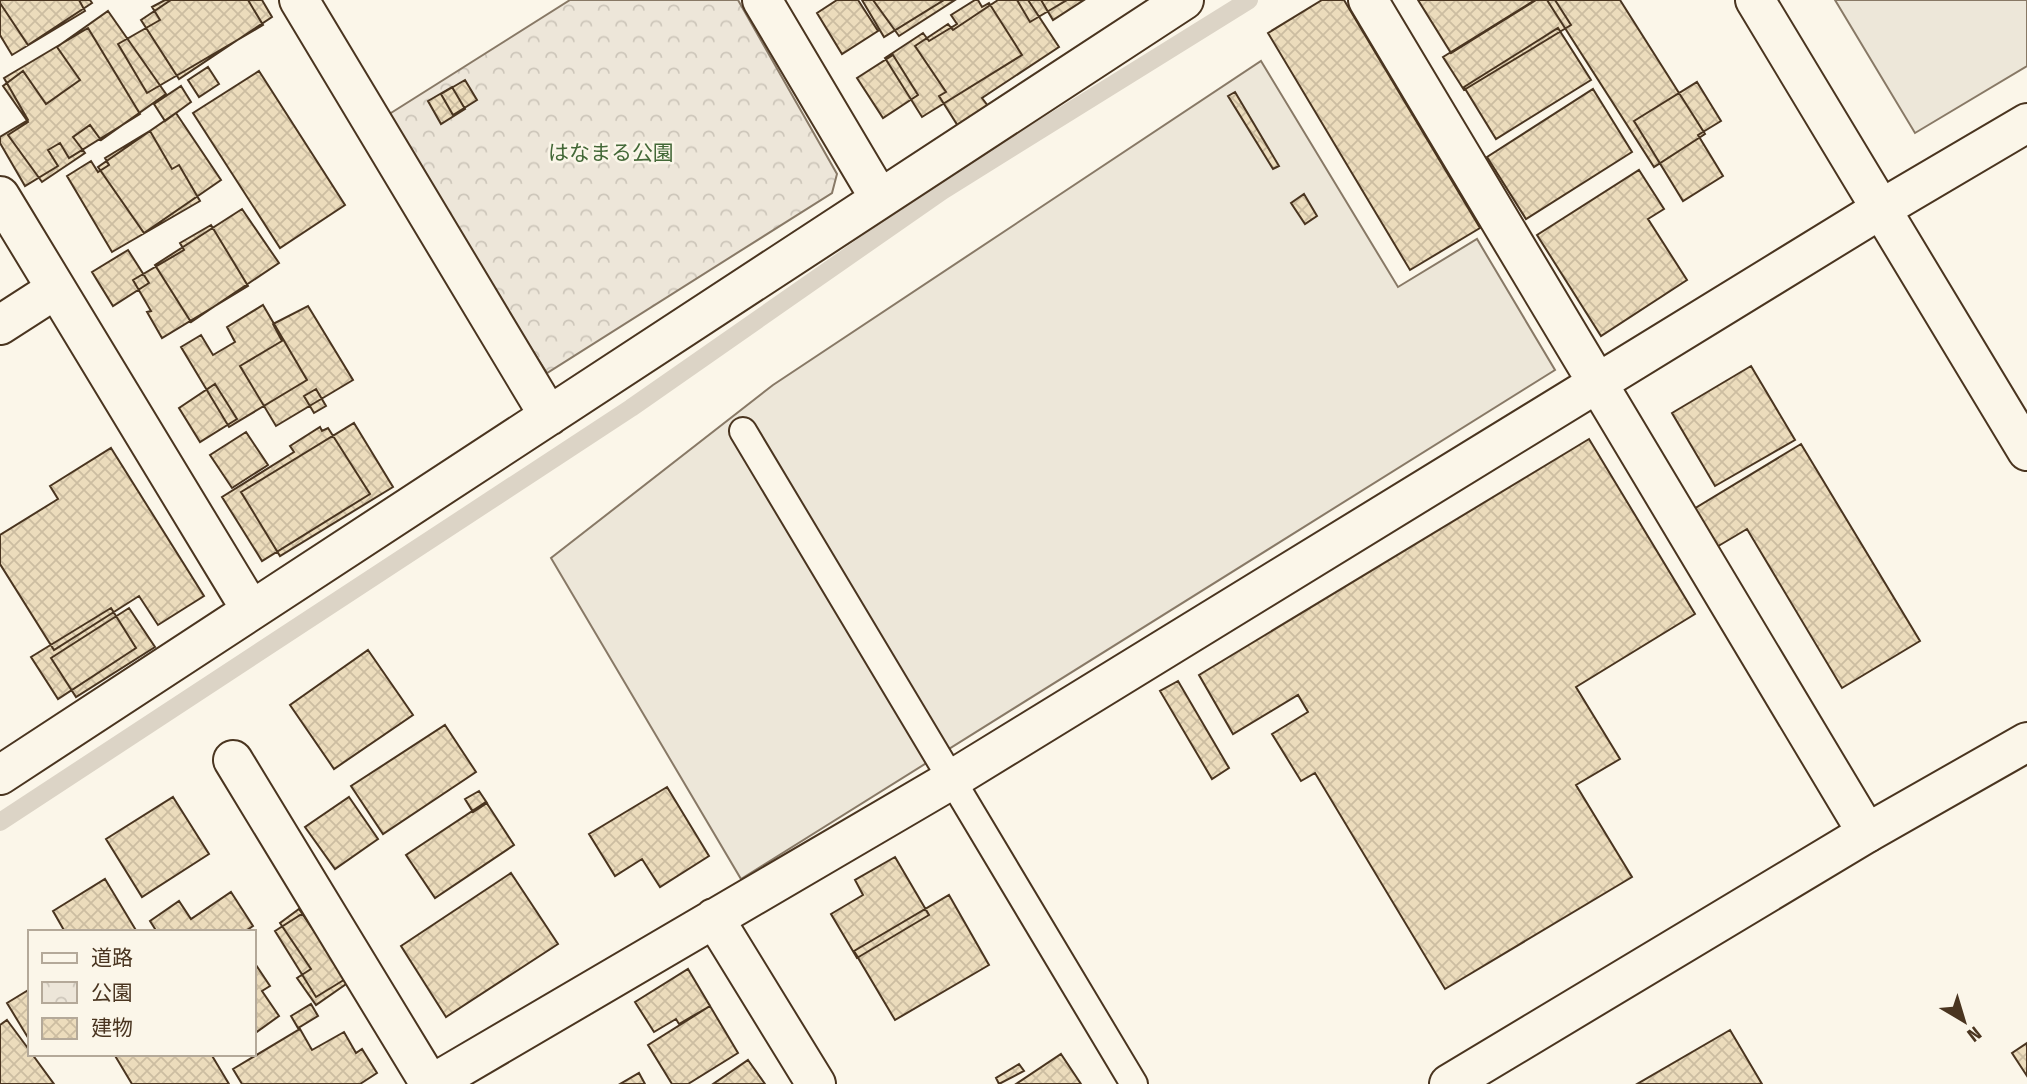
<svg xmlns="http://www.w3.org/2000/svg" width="2027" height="1084" viewBox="0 0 2027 1084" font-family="'Fira Sans Condensed','Noto Sans JP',sans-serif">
	<defs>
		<pattern id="park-crowns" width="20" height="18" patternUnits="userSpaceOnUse" patternTransform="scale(1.75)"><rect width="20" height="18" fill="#ede6d9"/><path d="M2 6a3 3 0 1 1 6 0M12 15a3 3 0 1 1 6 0" fill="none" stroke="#cdc6ba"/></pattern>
		<pattern id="building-cross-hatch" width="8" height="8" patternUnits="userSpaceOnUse" patternTransform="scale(1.75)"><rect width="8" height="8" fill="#ecdcbc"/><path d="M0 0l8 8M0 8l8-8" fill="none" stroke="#ccbda1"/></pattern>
	</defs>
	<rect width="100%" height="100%" fill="#fbf6e9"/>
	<path fill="url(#park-crowns)" stroke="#887966" stroke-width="2" d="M570,0h168l99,174 -5,19 -285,180 -164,-255z"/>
	<path fill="#ede7d9" stroke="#887966" stroke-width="2" d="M1835,0h192v66l-112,67z
		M1261,61l137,226 79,-48 78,131 -814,509 -190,-321 222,-173z"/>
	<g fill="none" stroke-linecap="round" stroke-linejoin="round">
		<path stroke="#dcd4c6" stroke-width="18" d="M0,822l631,-414 311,-217 307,-191"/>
	</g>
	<path fill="url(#building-cross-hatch)" stroke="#4a3520" stroke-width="2" d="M0,0h90l2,3 -64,42 -28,-42z
		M0,0h79l6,11 -73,44 -12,-20z
		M165,0h83l15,25 -116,68 -29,-49 42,-24 -8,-13z
		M171,0h91l10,17 -93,62 -38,-59z
		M837,0h21l20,31 -36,23 -25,-41z
		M862,0h82l-60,37z
		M873,0h82l-56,36z
		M975,0h3l4,7 7,-4 33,52 -100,62 -37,-59 38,-25 6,8 28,-17 -6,-9z
		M998,0h30l31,47 -77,51 6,8 -30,20 -19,-30 7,-4 -31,-46 33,-22 5,6z
		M1017,0h50l-37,22z
		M1041,0h43l-31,20z
		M1322,0h22l136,228 -70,42 -142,-237z
		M1418,0h118l-85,53z
		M1535,0h20l16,25 -107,65 -21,-33z
		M1547,0h73l85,134 -51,33z
		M108,11l58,83 -65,46 -11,-15 -17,12 12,16 -43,29 -34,-47 20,-13 -25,-36 20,-15 23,33 34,-24 -23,-33z
		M88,28l52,86 -71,44 -9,-15 -12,7 10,16 -33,20 -25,-43v-6l28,-17 -24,-42z
		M1558,28l33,52 -95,59 -32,-52z
		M893,55l25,40 -35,23 -26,-40z
		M208,67l11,17 -20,13 -11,-17z
		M259,71l86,134 -65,43 -87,-135z
		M465,80l12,20 -24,15 -12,-21z
		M1697,82l24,39 -23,14 25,41 -40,25 -49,-80z
		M181,86l10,16 -26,19 -11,-17z
		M452,87l13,22 -24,15 -13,-23z
		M1593,89l39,63 -106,67 -39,-62z
		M1235,92l44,74 -6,3 -45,-73z
		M176,113l45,67 -77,53 -46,-66z
		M150,131l22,38 7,-4 21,36 -88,51 -45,-76 24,-15 7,11 11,-7 -4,-7z
		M1639,170l25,39 -16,10 39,61 -86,56 -64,-101z
		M1304,194l13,22 -12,8 -14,-21z
		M242,209l37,54 -88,59 -36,-57z
		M211,225l37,61 -86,52 -15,-26 4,-1 -18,-31 51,-30 -4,-7z
		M128,250l21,33 -36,23 -21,-34z
		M263,305l44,75 -78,47 -48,-80 20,-12 12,20 22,-13 -8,-15z
		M308,306l45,74 -77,46 -36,-60 42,-25 -9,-17z
		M1751,366l44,74 -80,46 -43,-73z
		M215,384l22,35 -37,23 -21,-34z
		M316,389l10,17 -12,7 -10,-17z
		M354,423l39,64 -113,69 -39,-64z
		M320,427l2,4 6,-3 42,66 -108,67 -40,-64 72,-45 -4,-6z
		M246,432l22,33 -36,23 -22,-33z
		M1589,439l106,175 -119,73 44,72 -44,26 56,92 -187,112 -130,-216 -14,8 -29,-47 36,-22 -10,-17 -65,39 -34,-59z
		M1801,444l119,197 -78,47 -95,-159 -32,19 -23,-38z
		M111,448l93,148 -46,29 -19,-29 -85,54 -54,-86v-29l58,-36 -8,-13z
		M111,608l25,40 -78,51 -27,-42z
		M129,608l26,39 -79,50 -25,-39z
		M368,650l45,65 -79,54 -44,-64z
		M1178,681l51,87 -17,11 -52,-88z
		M445,725l31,47 -93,62 -32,-48z
		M667,787l42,69 -49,31 -18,-28 -27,17 -26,-42z
		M479,791l8,12 -14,9 -8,-13z
		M173,797l36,57 -67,43 -36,-58z
		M349,797l29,42 -43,30 -30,-42z
		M486,802l28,43 -79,53 -29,-43z
		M895,857l34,58 -72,43 -26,-44 32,-19 -8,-15z
		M511,873l47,71 -112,73 -45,-71z
		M105,879l32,53h-72l-12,-21z
		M231,892l22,34 -9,6h-87l-7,-11 29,-20 12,18z
		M949,895l40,70 -94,55 -41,-69z
		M299,909l50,73 -33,23 -19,-27 14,-9 -31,-46z
		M305,912l42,66 -31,19 -41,-66z
		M254,962l16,24 -8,5 17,25 -25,18z
		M688,969l22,37 -31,18 -3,-5 -22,13 -19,-30z
		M30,989v52l-23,-38z
		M311,1004l7,12 -20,12 -7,-12z
		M710,1006l28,47 -50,31h-16l-24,-39z
		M7,1020l23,31v3h2l22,30h-54v-59z
		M300,1029l12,21 32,-18 12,21 6,-4 15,24 -17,11h-118l-9,-15z
		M1730,1030l32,54h-125z
		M2027,1043v33l-15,-23z
		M114,1054h97l18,30h-97z
		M1061,1054l20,30h-65z
		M748,1060l17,24h-52z
		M1019,1064l5,7 -25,13 -3,-6z
		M639,1073l6,11h-25z"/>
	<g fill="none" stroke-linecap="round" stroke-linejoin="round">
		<defs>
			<path id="service" d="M743,431l391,653"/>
			<path id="minor" d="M299,0l250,416
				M762,0l118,199
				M1368,0l499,833
				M0,196l251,414
				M0,325l56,-36
				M233,760l197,324
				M0,775l1184,-775
				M714,918l102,166
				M432,1084l519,-304 930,-571 146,-86"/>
			<path id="tertiary" d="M1755,0l272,451
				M1449,1084l418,-251 160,-91"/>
		</defs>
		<use href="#service" stroke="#4a3520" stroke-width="30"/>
		<use href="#minor" stroke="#4a3520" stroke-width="42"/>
		<use href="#tertiary" stroke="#4a3520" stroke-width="42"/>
		<use href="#service" stroke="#fbf6e9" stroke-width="26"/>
		<use href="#minor" stroke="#fbf6e9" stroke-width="38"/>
		<use href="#tertiary" stroke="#fbf6e9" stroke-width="38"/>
	</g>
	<g text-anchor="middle" stroke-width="5" stroke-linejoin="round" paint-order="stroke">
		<g font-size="21" fill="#436837" stroke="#fbf6e9">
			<text x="611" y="160">はなまる公園</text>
		</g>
	</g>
	<rect x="28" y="930" width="228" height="126" fill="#fbf6e9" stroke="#b4a999" stroke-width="2"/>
	<rect x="42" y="953" width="35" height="10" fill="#fbf6e9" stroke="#b4a999" stroke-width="2"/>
	<text x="91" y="965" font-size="21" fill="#4a3520">道路</text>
	<rect x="42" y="982" width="35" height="21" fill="url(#park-crowns)" stroke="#b4a999" stroke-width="2"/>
	<text x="91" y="1000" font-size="21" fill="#4a3520">公園</text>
	<rect x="42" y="1018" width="35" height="21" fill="url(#building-cross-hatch)" stroke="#b4a999" stroke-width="2"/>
	<text x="91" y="1035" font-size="21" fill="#4a3520">建物</text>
	<g transform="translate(1964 1021) rotate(142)" stroke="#fbf6e9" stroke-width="5" paint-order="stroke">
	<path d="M0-5L12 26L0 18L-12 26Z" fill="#4a3520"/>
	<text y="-10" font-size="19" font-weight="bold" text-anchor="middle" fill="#4a3520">N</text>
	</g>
</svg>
